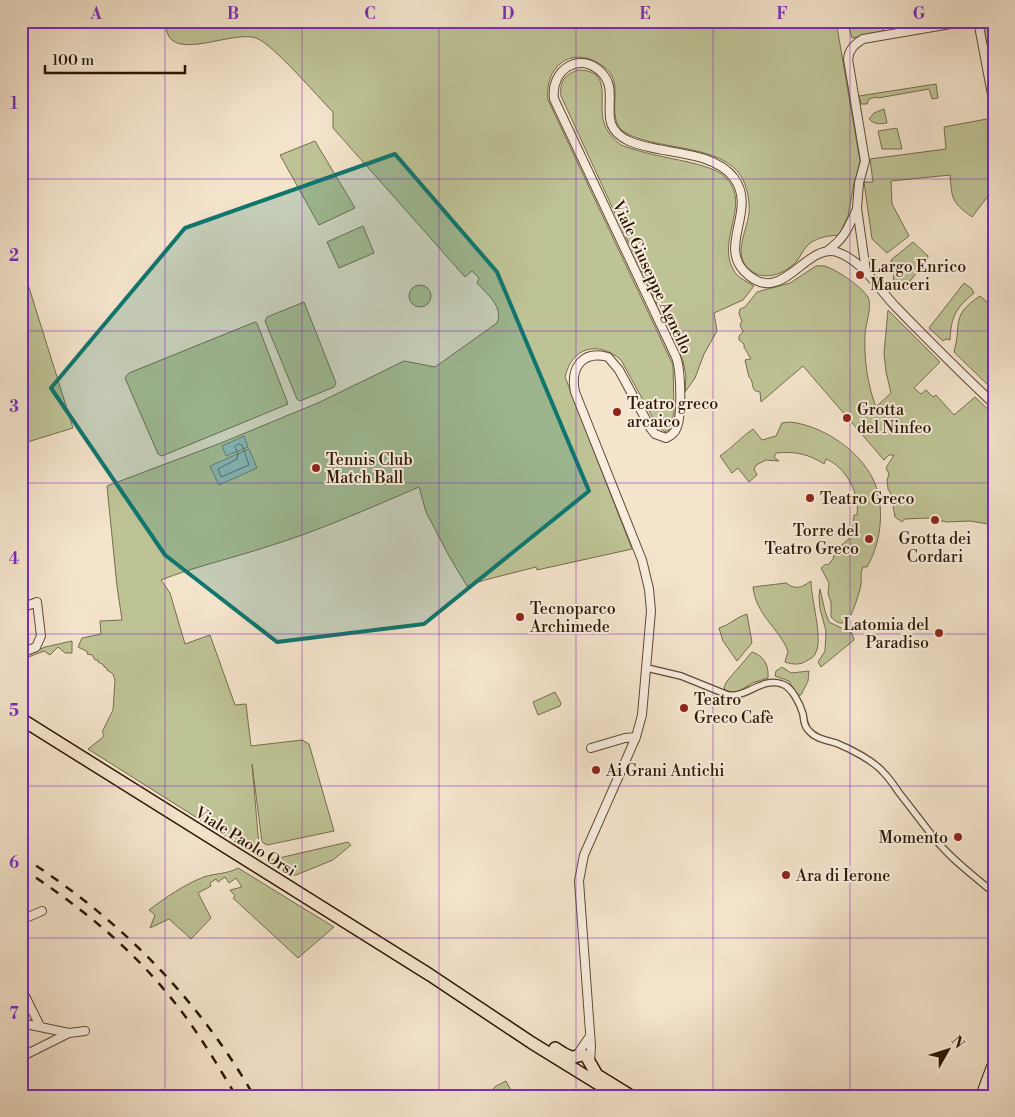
<svg xmlns="http://www.w3.org/2000/svg" width="1015" height="1117" viewBox="0 0 1015 1117" font-family="'Libre Bodoni',serif">
	<rect width="100%" height="100%" fill="#f4e4cc"/>
	<filter id="stains"><feTurbulence type="fractalNoise" baseFrequency=".004" numOctaves="4"/><feColorMatrix values="0 0 0 0 .2 0 0 0 0 .09 0 0 0 0 .02 0 0 0 .5 -.17"/></filter>
	<radialGradient id="worn" r=".72"><stop offset=".6" stop-color="#630" stop-opacity="0"/><stop offset="1" stop-color="#630" stop-opacity=".3"/></radialGradient>
	<path fill="#bec396" stroke="#756d4c" d="M167,21h669l24,140 -6,23 -6,32 -9,19c-11,1 -20,2 -29,8 -6,5 -9,12 -13,18 -11,12 -30,20 -44,11 -23,-14 -6,-40 -4,-59 1,-12 -2,-27 -8,-37 -20,-31 -79,-26 -111,-41 -25,-10 -10,-38 -17,-57 -3,-7 -7,-10 -13,-14 -30,-19 -56,4 -52,36l125,265 1,47 -4,17 -5,3 -9,-8 -35,-64c-23,-20 -49,-13 -56,17l67,172 -95,21 -1,-3 -51,13 -18,6 -18,-30 -23,-44 -7,-25c-51,22 -103,45 -156,61 -34,11 -69,19 -102,32l9,13 15,51 25,-9 25,70 11,-1 5,42 51,-6 7,4 25,87 -67,14 -5,-3 -10,-78 7,82 4,10 -4,1 -171,-108 14,-11 2,-4 -2,-2 11,-22 2,-30 -2,-6 -6,-4v-2l-3,-1v-2l-6,-3v-2h-3l-3,-5 -5,-1 1,-2 -10,-5 4,-9 19,-4 -1,-13 22,-1 -5,-34 -10,-100 114,-43 99,-41 84,-41 31,6 62,-44c7,-16 -10,-29 -20,-40l2,-5 -7,-7 -7,6 -132,-149v-16c-16,-16 -60,-68 -77,-74 -23,-8 -81,23 -89,-6 -1,-5 -2,-6 0,-11z
		M847,21h34l3,10 -32,7z
		M987,21h7v40h-3c-5,-12 -8,-25 -7,-37z
		M578,70c36,0 19,32 26,53 3,9 9,16 17,22 21,8 44,12 67,17 11,3 22,5 32,11 39,27 -11,71 18,103 5,4 11,7 16,10l-11,14 -29,13 3,18 -13,23 -9,24 -10,14 1,-16 -3,-15 -122,-265c-2,-14 4,-22 17,-26z
		M936,84l2,14 -6,1 -3,-10 -51,9 -2,-1 -7,2 -2,5h-6l-2,-8z
		M884,109l3,14c-8,1 -12,2 -18,-4l5,-6z
		M992,118l2,1v69l-22,29c-21,-15 -20,-19 -22,-42l-59,6 1,23 17,32 -22,17 -15,-14 -8,-57h9l-3,-23 76,-10 -2,-22z
		M897,128l5,21h-20l-4,-18z
		M315,141l40,67 -36,17 -39,-70z
		M363,226l11,27 -35,15 -12,-26z
		M913,242l15,14 -1,4 -21,26 -4,3h-9l1,-17 -3,-12z
		M816,266c4,0 8,-1 11,1 10,3 40,23 42,33 2,11 -3,23 -4,34 -1,25 2,49 11,73l15,-14 -5,-21 -2,-19 4,-43 52,52 -26,26 7,6 5,-4 7,7 3,-2 18,20 21,-18 19,18v98l-3,-1 -3,12 -18,-3 -23,1 -19,-4 -23,1 -3,3 -7,-5 -4,-23 -3,-5 -1,-9 2,-6 -3,-6 8,-13h-5l-5,5 -81,-94 -42,36 -1,-10c-9,-1 -6,-5 -9,-13l-2,-2 -4,-17 6,-1 -7,-12v-3l-5,-4v-4l4,-4 -3,-7 2,-4 -3,-7 1,-5 5,-2 12,-15 33,-9z
		M26,278l47,150 -52,16v-164z
		M964,283l7,5 3,5c-18,15 -23,23 -24,47l-4,-1 -3,2 -14,-13z
		M409 296a11 11 0 1 1 22 0a11 11 0 1 1-22 0Z
		M994,294v93l-2,2 -38,-37c8,-29 -4,-36 26,-56l7,6z
		M304,302l32,81 -2,4 -34,14 -3,-2 -32,-78 2,-4z
		M255,322l2,1 31,81 -126,52 -4,-2 -33,-76 4,-5z
		M790,422c37,4 82,36 89,75 4,24 0,49 -12,70h-4c-3,6 -1,9 -2,16 0,6 -3,12 -5,19 -4,12 -10,31 -25,15v-15l-3,-8 1,-11 -8,-15 5,-4 2,1 5,-6 2,-8 17,-15 2,-21h3c3,-21 -11,-48 -31,-56l-2,5c-15,-10 -30,-13 -48,-11l-2,4 5,4 -13,-1 -10,5 -2,4 3,6 -8,7 -11,-14 -6,5 -12,-17c12,-8 21,-19 33,-27l9,11 14,-4 6,-13z
		M811,581c0,18 12,57 5,71 -1,4 -4,6 -8,8 -7,5 -14,5 -23,2l3,-11c-10,-24 -32,-36 -35,-64l33,-4c10,7 15,5 25,-2z
		M820,589l5,22 4,11 23,11 2,7 -33,27 -3,-5 7,-11 1,-20 -6,-22 -1,-13z
		M747,614l5,29 -15,18 -14,-20 -4,-13c11,-3 17,-11 28,-14z
		M72,641v12h-7l-7,-6 -8,8 -6,-4 -23,9v-2l24,-11z
		M752,652c12,4 17,13 16,26l-16,5 -16,10 -11,-3 -1,-3 3,-6z
		M782,667l9,6 18,-2 -1,10 -7,14h-4l-8,-14 -14,-5 1,-5z
		M555,692l6,11 -1,3 -22,9 -5,-13z
		M348,842l3,3 -18,15 -37,15 -6,1 -24,-15z
		M238,868l96,59 -36,31 -65,-60 2,-2 -5,-6 12,-3 -6,-9 -7,5 -4,-6 -7,5 -2,-3 -6,4 1,3 -13,7 13,25 -20,21 -22,-20 -19,9 5,-13 -6,-5c16,-12 36,-26 55,-33 12,-4 24,-3 34,-9z
		M506,1081l8,15h-28l10,-10z"/>
	<path fill="#9ebdbe" stroke="#707b73" d="M244,436l4,11 -22,9 -4,-10z
		M249,449l8,19 -38,17 -9,-19z"/>
	<g fill="none" stroke-linecap="round" stroke-linejoin="round">
		<path stroke="#656a60" stroke-width="1" d="M239,444l3,1 7,20 -28,12 -3,-8 19,-10 1,-6 -3,-6z"/>
		<defs>
			<path id="pedestrian" d="M647,668l34,8 47,19c19,3 33,-18 54,-11 10,3 18,20 21,30 1,7 1,12 6,17 7,8 17,9 27,12 15,6 38,18 48,30 6,6 11,14 16,21 12,15 23,30 35,45 17,21 39,37 59,54"/>
			<path id="minor" d="M978,21l16,84
				M827,251c18,-13 21,-23 30,-42
				M866,271l-9,-63 2,-25 6,-22 -17,-102c1,-10 7,-15 15,-20l105,-18
				M21,608l16,-6 4,34 -5,11 -15,6
				M591,748l34,-10 11,-1
				M21,920l21,-9
				M21,988l19,38
				M21,1023l48,10
				M577,1055l13,-19
				M21,1057l48,-24 16,-2
				M590,1062l1,-16 -12,-165 5,-26 52,-118 6,-22 9,-104 -2,-22 -7,-29 -67,-168c-5,-24 7,-42 33,-35l11,13 32,59 4,5 11,4c5,-2 9,-5 11,-11 5,-13 4,-57 -1,-70l-122,-258c-4,-29 26,-49 48,-26 20,21 -9,52 27,68 31,14 83,8 105,37 23,31 -15,67 10,93 37,39 61,-29 93,-19 26,9 40,35 58,54 32,33 65,66 99,98"/>
			<path id="secondary" d="M981,1096l13,-35"/>
			<path id="primary" d="M21,719l409,256 102,68 86,53
				M555,1048c5,3 12,9 19,9 5,-1 7,-3 12,-1l11,19 34,21"/>
		</defs>
		<use href="#pedestrian" stroke="#5e4a34" stroke-width="8"/>
		<use href="#minor" stroke="#5e4a34" stroke-width="10"/>
		<use href="#secondary" stroke="#2c1702" stroke-width="12"/>
		<use href="#primary" stroke="#2c1702" stroke-width="14"/>
		<use href="#pedestrian" stroke="#f8edde" stroke-width="5.5"/>
		<use href="#minor" stroke="#f8edde" stroke-width="8"/>
		<use href="#secondary" stroke="#f8edde" stroke-width="10"/>
		<use href="#primary" stroke="#f4e4cc" stroke-width="11"/>
		<path stroke="#2c1702" stroke-width="2.5" stroke-dasharray="9 9" stroke-linecap="butt" d="M21,856c97,61 176,141 233,240
			M21,868c58,37 112,81 154,135 23,29 42,61 61,93"/>
	</g>
	<path fill="#0f766e" fill-opacity="0.2" stroke="#0f766e" stroke-width="4" stroke-linejoin="round" d="M395,154l102,118 92,219 -165,133 -147,18 -112,-87 -114,-167 134,-160z"/>
	<path fill="none" stroke="#7b2cbf" stroke-width="1" stroke-opacity="0.55" d="M165,21v1075M302,21v1075M439,21v1075M576,21v1075M713,21v1075M850,21v1075M21,179h973M21,331h973M21,483h973M21,634h973M21,786h973M21,938h973"/>
	<g fill="#8f2418" stroke="#f8edde" stroke-width="2">
		<circle cx="860" cy="275" r="5"/>
		<circle cx="617" cy="412" r="5"/>
		<circle cx="847" cy="418" r="5"/>
		<circle cx="316" cy="468" r="5"/>
		<circle cx="810" cy="498" r="5"/>
		<circle cx="935" cy="520" r="5"/>
		<circle cx="869" cy="539" r="5"/>
		<circle cx="520" cy="617" r="5"/>
		<circle cx="939" cy="633" r="5"/>
		<circle cx="684" cy="708" r="5"/>
		<circle cx="596" cy="770" r="5"/>
		<circle cx="958" cy="837" r="5"/>
		<circle cx="786" cy="875" r="5"/>
	</g>
	<g text-anchor="middle" stroke-width="4" stroke-linejoin="round" paint-order="stroke">
		<g font-size="16" fill="#2c1702" stroke="#f8edde" text-anchor="start">
			<text x="870" y="272">Largo Enrico<tspan x="870" dy="18">Mauceri</tspan></text>
			<text x="627" y="409">Teatro greco<tspan x="627" dy="18">arcaico</tspan></text>
			<text x="857" y="415">Grotta<tspan x="857" dy="18">del Ninfeo</tspan></text>
			<text x="326" y="465">Tennis Club<tspan x="326" dy="18">Match Ball</tspan></text>
			<text x="820" y="504">Teatro Greco</text>
			<text x="859" y="536" text-anchor="end">Torre del<tspan x="859" dy="18">Teatro Greco</tspan></text>
			<text x="935" y="544" text-anchor="middle">Grotta dei<tspan x="935" dy="18">Cordari</tspan></text>
			<text x="530" y="614">Tecnoparco<tspan x="530" dy="18">Archimede</tspan></text>
			<text x="929" y="630" text-anchor="end">Latomia del<tspan x="929" dy="18">Paradiso</tspan></text>
			<text x="694" y="705">Teatro<tspan x="694" dy="18">Greco Cafè</tspan></text>
			<text x="606" y="776">Ai Grani Antichi</text>
			<text x="948" y="843" text-anchor="end">Momento</text>
			<text x="796" y="881">Ara di Ierone</text>
		</g>
		<g font-size="16" fill="#2c1702" stroke="#f8edde">
			<text transform="translate(653 277) rotate(65)" y="6">Viale Giuseppe Agnello</text>
			<text transform="translate(246 841) rotate(32)" y="6">Viale Paolo Orsi</text>
		</g>
	</g>
	<rect width="1015" height="1117" fill="none" stroke="#f4e4cc" stroke-width="55"/>
	<g transform="translate(948 1050) rotate(51)" stroke="#f8edde" stroke-width="4" paint-order="stroke">
	<path d="M0-4L9 19L0 12L-9 19Z" fill="#2c1702"/>
	<text y="-8" font-size="14" font-weight="bold" text-anchor="middle" fill="#2c1702">N</text>
	</g>
	<path d="M45 65v8h140v-8" fill="none" stroke="#2c1702" stroke-width="2.5"/>
	<text x="52" y="65" font-size="15" fill="#2c1702" stroke="#f8edde" stroke-width="4" paint-order="stroke">100 m</text>
	<rect x="28" y="28" width="960" height="1062" fill="none" stroke="#7b2cbf" stroke-width="2"/>
	<g font-size="16" text-anchor="middle" font-weight="bold" fill="#7b2cbf">
		<text x="96" y="19">A</text>
		<text x="233" y="19">B</text>
		<text x="370" y="19">C</text>
		<text x="508" y="19">D</text>
		<text x="645" y="19">E</text>
		<text x="782" y="19">F</text>
		<text x="919" y="19">G</text>
		<text x="14" y="109">1</text>
		<text x="14" y="261">2</text>
		<text x="14" y="412">3</text>
		<text x="14" y="564">4</text>
		<text x="14" y="716">5</text>
		<text x="14" y="868">6</text>
		<text x="14" y="1019">7</text>
	</g>
	<rect width="100%" height="100%" filter="url(#stains)"/>
	<rect width="100%" height="100%" fill="url(#worn)"/>
</svg>
